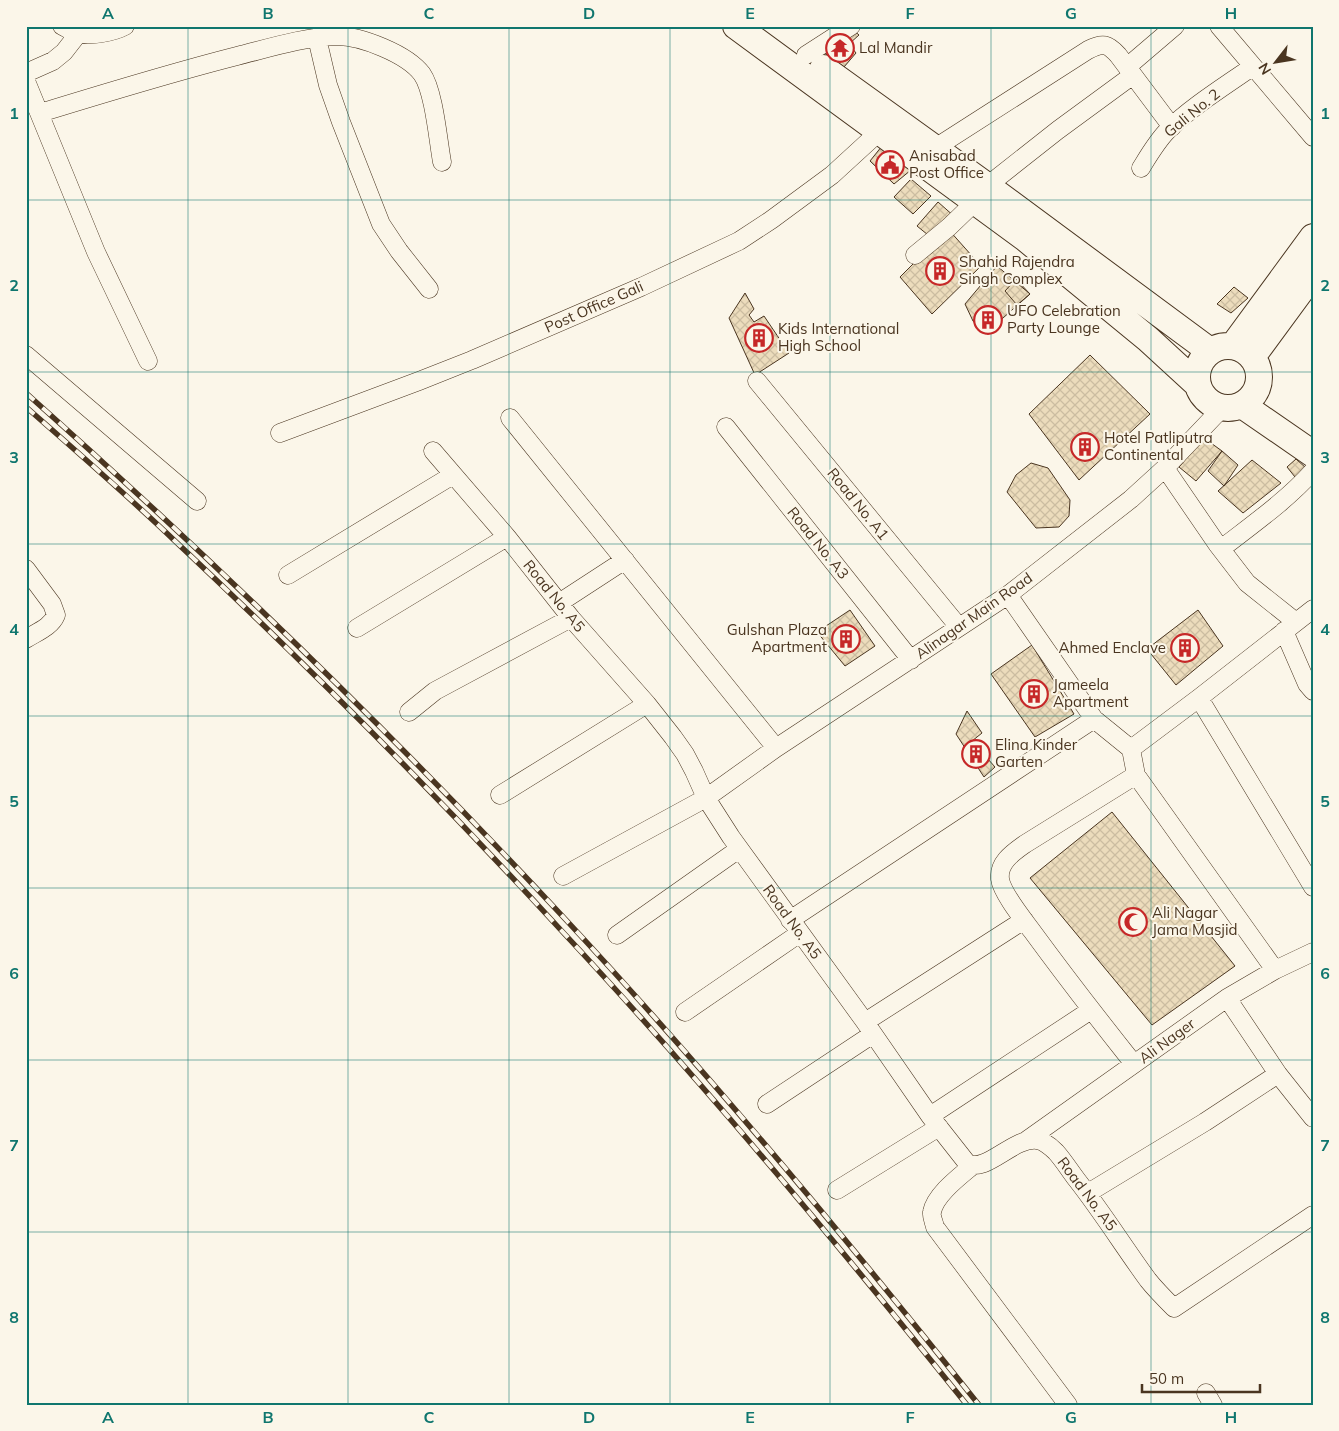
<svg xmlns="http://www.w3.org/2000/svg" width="1339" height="1431" viewBox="0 0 1339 1431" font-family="Mulish,sans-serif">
	<defs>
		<pattern id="building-cross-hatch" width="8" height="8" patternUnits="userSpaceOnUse" patternTransform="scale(1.25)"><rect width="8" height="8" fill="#ecdcbc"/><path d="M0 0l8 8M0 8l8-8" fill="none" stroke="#ccbda1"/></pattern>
	</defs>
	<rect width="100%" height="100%" fill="#fbf6e9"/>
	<path fill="url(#building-cross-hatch)" stroke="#4a3520" d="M852,29l7,6 -10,9 7,9 -12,14 -21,-15z
		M882,146l29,24 -17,14 -24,-23z
		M911,179l20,17 -18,18 -19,-17z
		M938,202l17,15 -22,22 -16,-13z
		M948,229l33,37 -49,48 -32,-37z
		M997,266l33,28 -45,40 -12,-13 -8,-17z
		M1016,279l14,15 -13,11 -12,-14z
		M1234,287l14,11 -17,15 -14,-9z
		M745,293l9,16 -5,6 5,7 10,-6 25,37 -34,22 -26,-57z
		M984,306l18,13 -17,15 -12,-13z
		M1090,355l60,59 -71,66 -50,-66z
		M1204,438l18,13 -26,30 -17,-14z
		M1222,451l16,14 -14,21 -16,-15z
		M1296,459l10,9 -11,9 -8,-10z
		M1252,460l29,23 -38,30 -25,-22z
		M1031,463l17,5 22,32 -1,16 -10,11 -23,1 -29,-36 9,-17z
		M850,610l25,36 -30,20 -28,-34z
		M1198,610l25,36 -47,39 -29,-36z
		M1032,645l42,69 -39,23 -44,-63z
		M967,711l15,22 -10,8 23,26 -11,10 -28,-43z
		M1112,812l123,154 -83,59 -122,-147z"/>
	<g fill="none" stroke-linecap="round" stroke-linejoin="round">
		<defs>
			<path id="minor" d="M62,26c5,2 10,6 15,7 12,4 37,-1 48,-7
				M1219,26l94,111
				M317,38l11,47 13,37 40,102 18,27 30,38
				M806,55l45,-29
				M1127,67l48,-41
				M26,73l27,-12 11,-9 14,-18
				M26,81l70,171 52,109
				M40,113c65,-20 130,-40 197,-57 32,-8 66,-19 100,-20 24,0 70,18 85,38 12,17 16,66 20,88
				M935,148l153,-98c15,-8 20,-6 30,5l54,72
				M1141,168c8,-13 16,-27 27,-38 23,-23 57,-44 84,-63
				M987,186l71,-56 75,-55
				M915,255l34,-28 26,-25
				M26,355l171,146
				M757,381l202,246
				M510,418l266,330
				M726,427l185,233
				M280,433l139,-52 53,-21 169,-73 98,-46 32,-21 61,-45 48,-44
				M433,451l74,86 64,81 76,86 26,33 12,17 9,17 12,27 25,39 134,185 65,94 37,47c19,11 46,-26 70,-23 7,1 14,7 19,12 8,9 14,19 21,28 25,32 47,67 71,100 8,10 17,19 26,28l139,-93
				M1165,468l52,76 30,39 49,39
				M1221,549c32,-25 65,-48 92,-78
				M26,569l26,35 4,11c-5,12 -19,17 -30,24
				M288,575l165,-100
				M1008,595l86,124 37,30 5,26 139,195
				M559,603l66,-43
				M357,628l150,-91
				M1284,631l23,53 6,7
				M1199,698l114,189
				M409,712l26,-21 136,-73
				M1131,749l68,-51 114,-89
				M500,795l147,-91
				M563,876l143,-78 70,-50 232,-153 123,-96 34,-31 57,-60
				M790,920l304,-201
				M617,935l122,-86
				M1227,998l51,76 35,44
				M685,1012l115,-79
				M865,1022l159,-102
				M1134,1064c-35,-44 -69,-88 -102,-133 -9,-12 -30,-38 -32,-52 -2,-17 14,-27 25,-35l111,-69
				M767,1104l106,-70
				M930,1116l161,-106
				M1027,1140l200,-142 48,-28 38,-18
				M972,1166c-13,11 -37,29 -40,46 -1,4 2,10 3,15l133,178
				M837,1190l102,-63
				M1088,1193l117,-71 73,-48
				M1206,1393l7,12"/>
			<path id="highway" d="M736,26l289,212 123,101 49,45
				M823,68l164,118 223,165
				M1233,346l80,-109
				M1197 377a31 31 0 1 1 62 0a31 31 0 1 1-62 0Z
				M1252,357l61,-83
				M1242,405l71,49"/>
		</defs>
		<use href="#minor" stroke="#4a3520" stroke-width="19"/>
		<use href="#highway" stroke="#4a3520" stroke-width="28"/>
		<use href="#minor" stroke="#fbf6e9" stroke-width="18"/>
		<use href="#highway" stroke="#fbf6e9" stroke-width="26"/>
		<defs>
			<path id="rail" d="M26,393c189,168 369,343 541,528 144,155 280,318 412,484
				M26,407c50,44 101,88 149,134 132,124 261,253 384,387 143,153 277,314 408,477"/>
		</defs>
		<use href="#rail" stroke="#4a3520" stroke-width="5.5"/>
		<use href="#rail" stroke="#fbf6e9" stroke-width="4" stroke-dasharray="11" stroke-linecap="butt"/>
	</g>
	<path fill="none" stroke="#0f766e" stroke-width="1" stroke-opacity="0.55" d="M188,26v1379M348,26v1379M509,26v1379M670,26v1379M830,26v1379M991,26v1379M1151,26v1379M26,200h1287M26,372h1287M26,544h1287M26,716h1287M26,888h1287M26,1060h1287M26,1232h1287"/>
	<defs>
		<symbol id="temple-ring" viewBox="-11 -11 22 22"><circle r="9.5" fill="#fbf6e9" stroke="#c62828" stroke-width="1.5"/><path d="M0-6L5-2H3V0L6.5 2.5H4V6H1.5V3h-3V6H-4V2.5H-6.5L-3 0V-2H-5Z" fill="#c62828"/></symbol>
		<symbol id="civic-ring" viewBox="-11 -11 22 22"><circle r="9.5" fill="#fbf6e9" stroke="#c62828" stroke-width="1.5"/><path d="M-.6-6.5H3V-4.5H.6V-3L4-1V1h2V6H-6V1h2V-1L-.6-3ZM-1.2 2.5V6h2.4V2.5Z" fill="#c62828"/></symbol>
		<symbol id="building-ring" viewBox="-11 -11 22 22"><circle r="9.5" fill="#fbf6e9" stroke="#c62828" stroke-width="1.5"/><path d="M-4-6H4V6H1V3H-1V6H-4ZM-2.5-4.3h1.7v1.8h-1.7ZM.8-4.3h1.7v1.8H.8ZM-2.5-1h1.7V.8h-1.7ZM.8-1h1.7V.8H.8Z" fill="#c62828"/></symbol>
		<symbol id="mosque-ring" viewBox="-11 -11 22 22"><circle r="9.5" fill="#fbf6e9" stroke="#c62828" stroke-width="1.5"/><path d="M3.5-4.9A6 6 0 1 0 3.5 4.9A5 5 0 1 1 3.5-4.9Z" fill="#c62828"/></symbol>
	</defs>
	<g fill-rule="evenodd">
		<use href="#temple-ring" x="824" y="32" width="32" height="32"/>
		<use href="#civic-ring" x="874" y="149" width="32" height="32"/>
		<use href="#building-ring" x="924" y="255" width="32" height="32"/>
		<use href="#building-ring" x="972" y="304" width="32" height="32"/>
		<use href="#building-ring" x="743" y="322" width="32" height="32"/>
		<use href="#building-ring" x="1069" y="431" width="32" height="32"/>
		<use href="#building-ring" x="830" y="623" width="32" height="32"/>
		<use href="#building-ring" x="1169" y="632" width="32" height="32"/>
		<use href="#building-ring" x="1018" y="678" width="32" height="32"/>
		<use href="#building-ring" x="960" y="738" width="32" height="32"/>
		<use href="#mosque-ring" x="1117" y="906" width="32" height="32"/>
	</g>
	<g text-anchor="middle" stroke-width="4" stroke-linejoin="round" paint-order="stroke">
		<g font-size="15" fill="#4a3520" stroke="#fbf6e9" text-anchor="start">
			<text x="859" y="53">Lal Mandir</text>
			<text x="909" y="161">Anisabad<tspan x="909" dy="17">Post Office</tspan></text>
			<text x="959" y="267">Shahid Rajendra<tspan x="959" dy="17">Singh Complex</tspan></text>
			<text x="1007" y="316">UFO Celebration<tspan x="1007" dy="17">Party Lounge</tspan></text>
			<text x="778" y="334">Kids International<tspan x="778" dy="17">High School</tspan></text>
			<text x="1104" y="443">Hotel Patliputra<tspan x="1104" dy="17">Continental</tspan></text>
			<text x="827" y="635" text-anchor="end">Gulshan Plaza<tspan x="827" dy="17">Apartment</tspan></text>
			<text x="1166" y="653" text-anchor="end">Ahmed Enclave</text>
			<text x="1053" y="690">Jameela<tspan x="1053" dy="17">Apartment</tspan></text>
			<text x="995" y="750">Elina Kinder<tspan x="995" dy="17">Garten</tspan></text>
			<text x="1152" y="918">Ali Nagar<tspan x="1152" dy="17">Jama Masjid</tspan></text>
		</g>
		<g font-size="15" fill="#4a3520" stroke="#fbf6e9">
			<text transform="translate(1192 113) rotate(-39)" y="5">Gali No. 2</text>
			<text transform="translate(594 307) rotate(-24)" y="5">Post Office Gali</text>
			<text transform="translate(858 504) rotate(51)" y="5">Road No. A1</text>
			<text transform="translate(818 543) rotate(51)" y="5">Road No. A3</text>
			<text transform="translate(554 596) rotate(51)" y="5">Road No. A5</text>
			<text transform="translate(974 616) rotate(-35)" y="5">Alinagar Main Road</text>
			<text transform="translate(792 922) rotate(54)" y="5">Road No. A5</text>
			<text transform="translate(1167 1041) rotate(-36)" y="5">Ali Nager</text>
			<text transform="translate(1087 1194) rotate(53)" y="5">Road No. A5</text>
		</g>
	</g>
	<rect width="1339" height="1431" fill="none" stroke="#fbf6e9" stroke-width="55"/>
	<g transform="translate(1276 62) rotate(239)" stroke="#fbf6e9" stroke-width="4" paint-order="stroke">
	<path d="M0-4L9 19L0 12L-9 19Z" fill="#4a3520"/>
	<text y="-8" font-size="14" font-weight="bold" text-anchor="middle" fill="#4a3520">N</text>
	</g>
	<path d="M1142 1384v8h118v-8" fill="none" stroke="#4a3520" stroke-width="2.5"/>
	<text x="1149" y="1384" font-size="15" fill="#4a3520" stroke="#fbf6e9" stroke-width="4" paint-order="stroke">50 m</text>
	<rect x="28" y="28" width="1284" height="1376" fill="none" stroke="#0f766e" stroke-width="2"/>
	<g font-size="16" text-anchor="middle" font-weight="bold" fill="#0f766e">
		<text x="108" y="19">A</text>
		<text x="268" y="19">B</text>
		<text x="429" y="19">C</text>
		<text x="589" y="19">D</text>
		<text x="750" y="19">E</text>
		<text x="910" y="19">F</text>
		<text x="1071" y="19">G</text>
		<text x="1231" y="19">H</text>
		<text x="14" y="119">1</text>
		<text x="1325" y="119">1</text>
		<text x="14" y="291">2</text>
		<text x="1325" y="291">2</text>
		<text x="14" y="463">3</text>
		<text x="1325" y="463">3</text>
		<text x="14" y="635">4</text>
		<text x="1325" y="635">4</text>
		<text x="14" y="807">5</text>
		<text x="1325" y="807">5</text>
		<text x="14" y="979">6</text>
		<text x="1325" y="979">6</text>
		<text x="14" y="1151">7</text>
		<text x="1325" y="1151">7</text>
		<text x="14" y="1323">8</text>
		<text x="1325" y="1323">8</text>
		<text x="108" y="1423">A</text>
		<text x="268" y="1423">B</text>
		<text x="429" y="1423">C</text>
		<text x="589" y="1423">D</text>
		<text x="750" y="1423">E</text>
		<text x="910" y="1423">F</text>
		<text x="1071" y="1423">G</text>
		<text x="1231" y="1423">H</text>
	</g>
</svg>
